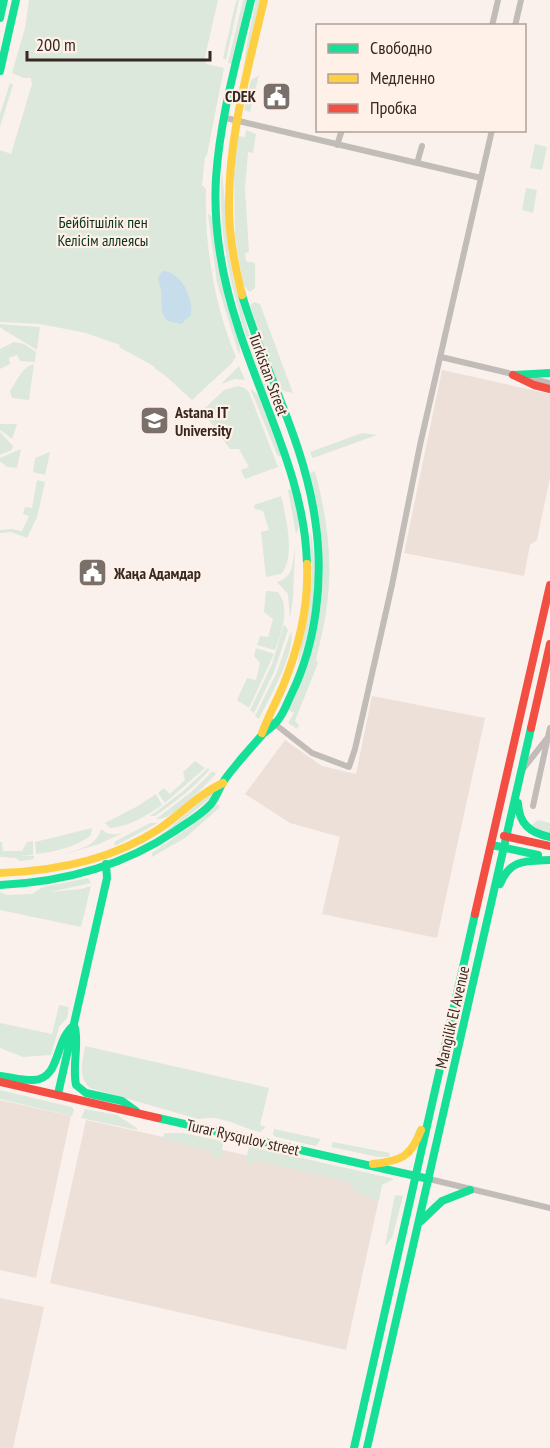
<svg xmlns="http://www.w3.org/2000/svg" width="550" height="1448" viewBox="0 0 550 1448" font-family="'PT Sans Narrow',sans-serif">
	<rect width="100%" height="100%" fill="#faf1ed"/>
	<path fill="#ede0d9" d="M442,370l108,24v84l-13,62 -7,5 -6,31 -120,-23z
		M372,696l113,22 -48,220 -115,-24 18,-77 -50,-14 -45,-29 40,-54 37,26 34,8z
		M0,1100l71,16 -35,162 -36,-8z
		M86,1120l296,65 -36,165 -296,-67z
		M0,1298l44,9 -31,141h-13z"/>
	<path fill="#dce8db" d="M29,0h189l-13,57 1,7 18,4 -17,87 -2,2 -3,28 4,4c-2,56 9,119 30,168l-5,7 -39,36c-14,-12 -23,-23 -38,-32l1,-1 -36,-20 1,-2 -34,-12 -46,-9 -40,-2v-172l11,4 21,-70 -1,-6h-8l-11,-5 13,-45z
		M239,0l-13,60 -3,-2 13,-57z
		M243,0h4l-15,64 -4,-1z
		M256,0h4l-17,70 4,-27z
		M259,75l-9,37 -6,-2 7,-30z
		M10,83l3,2 -13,42v-13z
		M246,130l10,4 -3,19 -5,-1 -3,37 4,63 -4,1 1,8 9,2v25l-5,4 -7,-7 -8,-49 -1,-62 4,-38 7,1z
		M535,144l12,3 -5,23 -12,-2z
		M222,170l8,89 4,22 16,57 -3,1c-17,-54 -30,-111 -25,-169z
		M526,188l11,2 -4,23 -11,-3z
		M208,214l5,3c3,36 8,72 20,107 3,10 9,21 6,31l-22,-72z
		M254,302l6,2 33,89 -9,-2 -7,-6 -27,-79z
		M0,324l40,3 -3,23 -33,-20 -4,-3z
		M251,340l28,75 -14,-25 -17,-48z
		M14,342l10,2 12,8 -1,10 -15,-1 -3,-6 -8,3 1,6 -10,5v-20z
		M34,364l-5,36 -17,-2 -2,-7c7,-10 12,-24 24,-27z
		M239,366l6,14 -10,-1 -14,5z
		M238,386l7,2 4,4 29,75 -33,12 -4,-9 8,-3 -10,-18h-9l-28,-38 22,-21z
		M250,388l8,7 24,60 -4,2z
		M0,424h17l-5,15 -12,-9z
		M0,432l13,14 -1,4 -12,5z
		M362,433l15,2 -64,23 -3,-6z
		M21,449l-4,19 -10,-1 -7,-6v-3z
		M50,452l-5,23 -12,-3 2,-14z
		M315,471c18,70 20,118 1,188l2,4 -23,58 4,4 -2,4 -9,-6 6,-10 -6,-3c6,-13 13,-25 17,-38 24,-67 22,-131 5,-199z
		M37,480l8,2 -8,35 -10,21 -16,-6 -11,1v-3l11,-1 11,2 7,-15 -6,-2 2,-7 7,1z
		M292,489c3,13 11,33 4,45l-8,-44z
		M281,496c5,21 15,62 0,78l-15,3 -5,-45 8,-2 -6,-19 -8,-2 -1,-4z
		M310,530c11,46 3,94 -13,137l14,-78 1,-18z
		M295,547l-2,52 -3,20 -2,-25 -11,-12c18,-6 15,-19 18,-35z
		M266,591l12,1c13,16 3,42 -3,58l-18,-5 3,-9 8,1 5,-18 -9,-7z
		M284,624l4,6 -14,42 -20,41 -4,-3 22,-46z
		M291,631c5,21 -22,68 -32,88l-4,-3 22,-44z
		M256,648l18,6 -25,54 -12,-8 10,-22 9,2 4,-17 -6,-7z
		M195,761l10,7 -40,35 -7,-10 6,-5 6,6 15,-14 -2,-8z
		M208,768l2,1c-16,19 -35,33 -55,47h-5l32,-24z
		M213,771l3,3c-11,11 -44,48 -60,45l34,-26z
		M211,792l3,3 -35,29 -19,12z
		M156,794l6,11c-14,10 -34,22 -52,23l-5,-5 31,-16z
		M217,804l3,3 -35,31 -33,19v-4l38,-26z
		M538,820l12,3v11l-20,-7z
		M144,823l-45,21 -37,11c17,-7 34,-7 39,-26 14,13 29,-1 43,-6z
		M150,823h8l-43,23 -1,-4z
		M92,828l-1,7c-14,12 -37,17 -55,19l-1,-12z
		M33,841v14l-15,1h16v3l-14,2 -4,-3 -16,-1v-15h2l1,9h19l5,-9z
		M88,878l3,5 -41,9 31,-3 10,-3 -10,41 -81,-17v-18l7,3 25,-1 11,-7z
		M59,1005l10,2 -2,11 -8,9 -8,28 -28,2 -23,-9v-25l52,11z
		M85,1046l184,42 -9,37 6,2 -6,5c-22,-5 -37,-18 -62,-13l-108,-31c-13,-11 -7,-27 -5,-42z
		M0,1090l72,17 2,3 -2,6 -72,-17z
		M85,1109l32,6 20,13v2l-56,-12z
		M274,1129l47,10 -5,7 -40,-9 -3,-2z
		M165,1133h18l38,8 2,3 -2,13 -3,1 -6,-2v-5l-50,-12z
		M333,1142l57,11 -1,4h-11l-47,-10z
		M249,1146l128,29 17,4 -12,6 -3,15c-12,-3 -26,-7 -30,-18l-94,-22 -4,5 -3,-1 -2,-4z
		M395,1195l8,1 -11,42 -7,8z"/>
	<path fill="#c8ddeb" d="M163,271c18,0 31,28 28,44l-10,9 -13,-3c-10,-10 -5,-18 -7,-31 -1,-6 -4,-8 -2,-15z"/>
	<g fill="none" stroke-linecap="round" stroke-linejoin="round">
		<path stroke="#c1bcb8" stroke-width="6" d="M492,26l6,-26
			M515,26l6,-26
			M226,118l255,60
			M337,145l5,-15
			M417,163l5,-17
			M441,357l109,26
			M271,721l41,32 37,14 6,-18 37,-164 28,-140 72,-315
			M523,769l25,-32 2,-9
			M533,806l15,-69
			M429,1179l121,29"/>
		<path stroke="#16e098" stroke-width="8" d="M251,0c-14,59 -31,118 -35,178 -3,51 7,104 23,152 25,78 66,151 68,234
			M0,18l4,-18
			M0,71l16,-71
			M514,375l36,-2
			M518,803c1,21 12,30 32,34
			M492,845l46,10
			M500,884c10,-25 26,-23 50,-24
			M0,885c63,-3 122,-18 175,-54 12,-8 26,-16 36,-27 5,-6 7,-13 11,-20 5,-9 13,-17 19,-25 7,-8 14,-16 21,-24 5,-5 12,-9 16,-15 6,-7 9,-17 13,-25 26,-53 33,-118 24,-176 -11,-78 -51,-149 -73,-224
			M75,1028c4,19 -3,38 1,57l10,8 36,8 14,10
			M0,1076c11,1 23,5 34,4 27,-2 20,-39 40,-55
			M58,1094l49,-216 -1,-14
			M158,1118l271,61
			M421,1221l21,-20 28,-11
			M354,1448l121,-534
			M367,1448l164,-720"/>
		<path stroke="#ffcf43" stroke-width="8" d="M242,295c-7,-28 -13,-57 -13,-86 -1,-71 19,-140 35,-209
			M262,733c6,-16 14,-31 21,-47 16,-39 26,-80 24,-122
			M0,873c56,-2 112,-13 159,-44 22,-15 40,-35 64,-46
			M373,1164c28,-3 38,-7 48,-34"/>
		<path stroke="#f24e42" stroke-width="8" d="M513,375l21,10 16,4
			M531,728l19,-84
			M504,836l46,10
			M475,914l75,-329
			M0,1082l158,36"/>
	</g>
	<defs>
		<symbol id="civic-square" viewBox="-11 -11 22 22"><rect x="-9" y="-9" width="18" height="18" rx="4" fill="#7b6f69" stroke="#fff0e8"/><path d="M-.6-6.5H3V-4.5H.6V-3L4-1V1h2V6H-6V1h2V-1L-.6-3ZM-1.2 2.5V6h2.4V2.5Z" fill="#fff"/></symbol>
		<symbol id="university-square" viewBox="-11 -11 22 22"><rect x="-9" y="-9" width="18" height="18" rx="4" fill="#7b6f69" stroke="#fff0e8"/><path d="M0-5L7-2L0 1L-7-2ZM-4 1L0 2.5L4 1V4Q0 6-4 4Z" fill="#fff"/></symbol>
	</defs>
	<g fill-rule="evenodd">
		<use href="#civic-square" x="260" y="80" width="33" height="33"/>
		<use href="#university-square" x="138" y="404" width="33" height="33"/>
		<use href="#civic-square" x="76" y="556" width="33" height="33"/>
	</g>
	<g text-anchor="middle" stroke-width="4.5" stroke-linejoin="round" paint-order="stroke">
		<g font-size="16" font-weight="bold" fill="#372922" stroke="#fff0e8" text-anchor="start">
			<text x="256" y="102" text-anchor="end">CDEK</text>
			<text x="175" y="418">Astana IT<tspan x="175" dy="18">University</tspan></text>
			<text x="114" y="579">Жаңа Адамдар</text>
		</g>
		<g font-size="16" fill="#09341e" stroke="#fff0e8">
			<text x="103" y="228">Бейбітшілік пен<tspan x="103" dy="18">Келісім аллеясы</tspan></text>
		</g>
		<g font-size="16" fill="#372922" stroke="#fff0e8">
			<text transform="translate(269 374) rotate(70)" y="6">Turkistan Street</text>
			<text transform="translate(452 1017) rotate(-77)" y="6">Mangilik El Avenue</text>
			<text transform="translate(243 1137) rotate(13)" y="6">Turar Rysqulov street</text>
		</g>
	</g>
	<rect x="316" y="24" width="210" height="108" fill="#fff0e8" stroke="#afa099" stroke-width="1.5"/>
	<rect x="328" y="44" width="30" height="9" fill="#16e098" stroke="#afa099" stroke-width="1.5"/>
	<text x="370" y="54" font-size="18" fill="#372922">Свободно</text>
	<rect x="328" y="74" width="30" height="9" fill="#ffcf43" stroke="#afa099" stroke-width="1.5"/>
	<text x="370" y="84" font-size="18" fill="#372922">Медленно</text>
	<rect x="328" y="104" width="30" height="9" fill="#f24e42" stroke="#afa099" stroke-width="1.5"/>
	<text x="370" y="114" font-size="18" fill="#372922">Пробка</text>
	<path d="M27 51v9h183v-9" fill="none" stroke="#372922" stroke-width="3"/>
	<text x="36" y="51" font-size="18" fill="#372922" stroke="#fff0e8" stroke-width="4.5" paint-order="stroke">200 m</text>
</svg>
